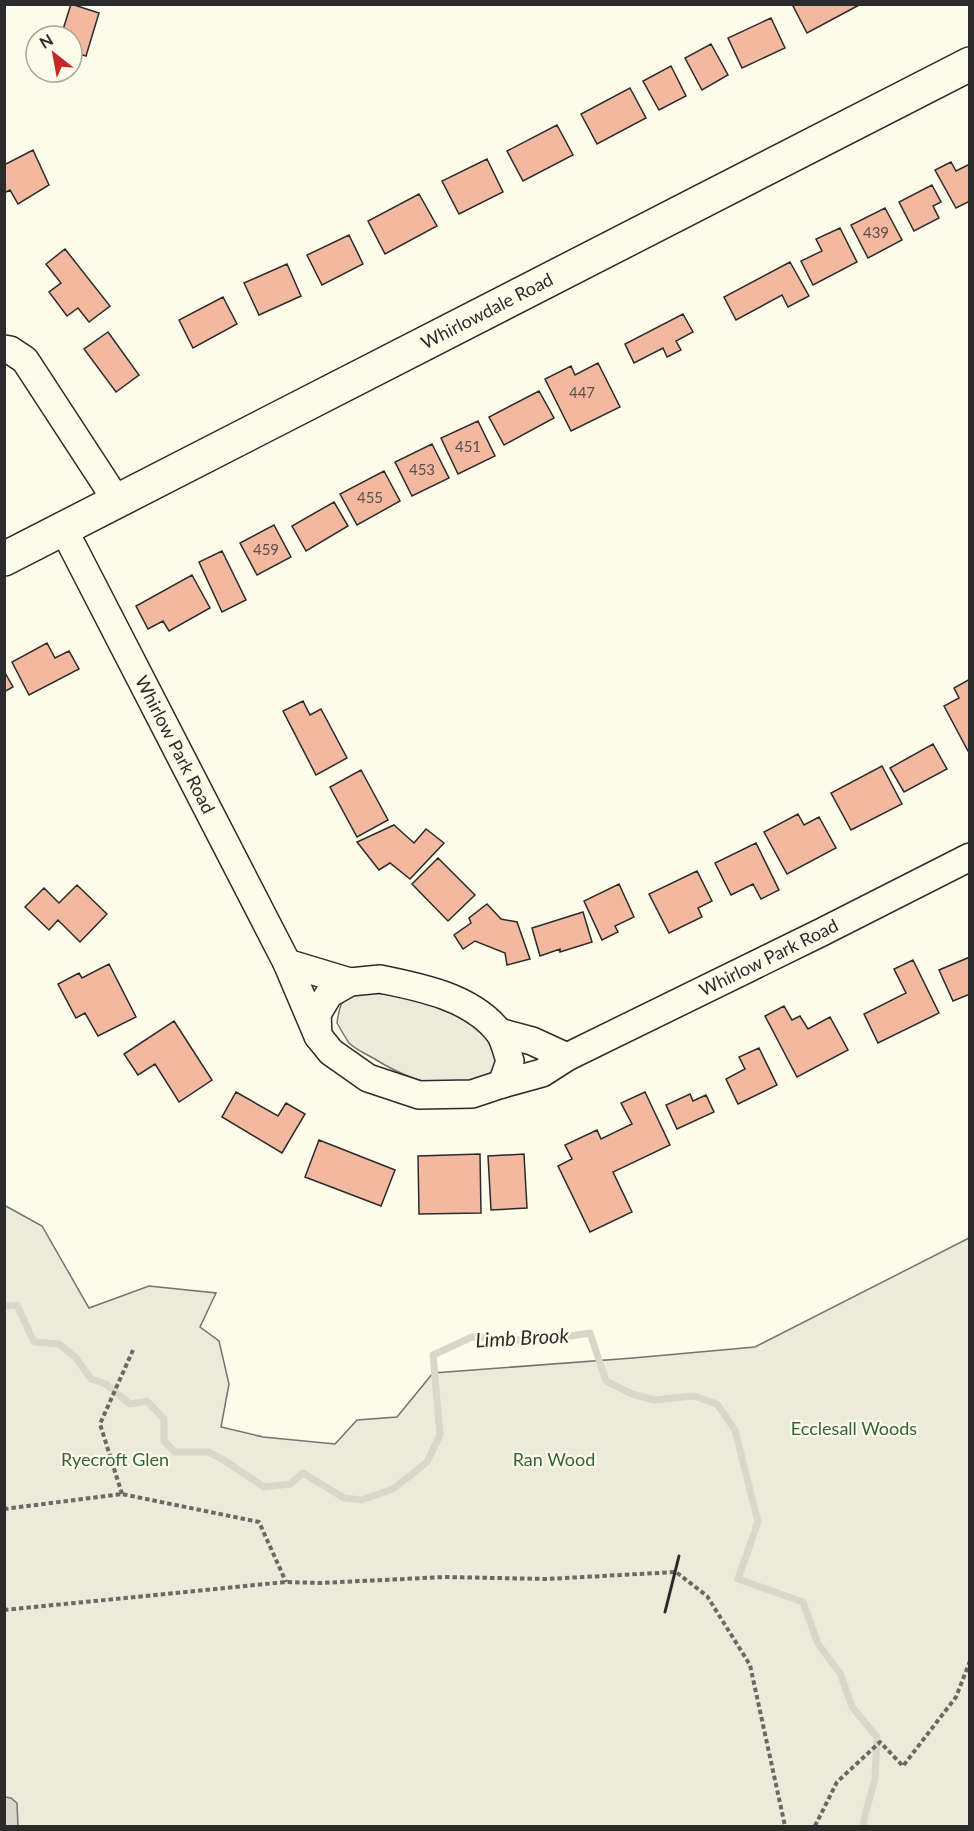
<svg xmlns="http://www.w3.org/2000/svg" width="974" height="1831" viewBox="0 0 974 1831" font-family="Lato,sans-serif">
	<rect width="100%" height="100%" fill="#fdfbea"/>
	<path fill="#ecebdb" stroke="#74746e" stroke-width="1.5" d="M360,991l66,9 49,21 19,20 4,27c-38,33 -88,13 -125,-10 -7,-4 -18,-9 -24,-15 -4,-6 -8,-13 -12,-20 3,-20 3,-24 23,-32z
		M4,1205l38,21 47,82 60,-22 67,7 -16,34 19,14 10,43 -8,43 42,10 72,7 22,-24 40,-3 36,-44 200,-15 122,-11 214,-109v588h-964z"/>
	<path fill="#d8d7c9" stroke="#74746e" stroke-width="1.5" d="M5,1797l6,1 6,5 1,23h-13z"/>
	<g fill="none" stroke-linecap="round" stroke-linejoin="round">
		<path stroke="#d8d7c9" stroke-width="7" d="M4,1306l13,-1 17,37 25,2 17,14 15,21 15,5 24,20 17,-3 17,18v22l11,11h33l14,7 42,28 26,-3 13,-11 41,25 17,2 32,-11 34,-27 13,-27 -7,-80 39,-18 67,4 51,-8 16,48 26,13 22,6 40,-4 23,8 18,26 23,92 -20,57 65,23 15,42 22,29 12,34 25,30 -2,42 -10,36 -2,11"/>
	</g>
	<path fill="#f2b8a0" stroke="#2b2b2b" stroke-width="1.5" d="M71,4l28,9 -13,43 -14,-4v-16h-11z
		M792,4h69l-54,29z
		M771,18l14,30 -43,20 -14,-30z
		M711,44l17,31 -26,15 -17,-32z
		M671,66l15,30 -27,14 -16,-29z
		M630,88l16,30 -49,26 -16,-30z
		M557,125l16,30 -50,26 -16,-30z
		M33,150l16,35 -31,19 -8,-14 -6,3v-28z
		M487,159l16,33 -44,22 -17,-33z
		M951,162l5,9 14,-7v37l-14,7 -21,-38z
		M932,185l9,17 -8,4 6,12 -25,13 -15,-29z
		M419,194l18,32 -52,28 -17,-33z
		M885,208l17,32 -34,18 -17,-33z
		M840,228l17,34 -44,23 -12,-24 21,-10 -6,-12z
		M349,235l14,29 -41,21 -15,-30z
		M65,249l45,57 -21,16 -11,-14 -11,8 -18,-24 12,-9 -15,-19z
		M790,262l19,34 -21,11 -6,-12 -46,25 -12,-23z
		M287,264l14,32 -42,19 -15,-32z
		M223,297l14,27 -44,24 -14,-28z
		M683,314l10,18 -17,9 5,9 -14,7 -4,-9 -29,15 -9,-19z
		M108,332l31,43 -23,17 -32,-43z
		M598,363l22,44 -49,24 -26,-52 26,-13 4,9z
		M539,391l15,27 -50,27 -15,-28z
		M478,421l17,35 -37,18 -17,-36z
		M432,444l17,34 -37,18 -17,-34z
		M384,471l16,30 -43,24 -17,-31z
		M334,502l14,24 -42,25 -14,-25z
		M274,525l17,32 -34,18 -17,-32z
		M222,551l24,49 -24,12 -23,-50z
		M192,575l18,33 -41,23 -6,-10 -15,8 -12,-23z
		M47,643l8,15 14,-7 10,18 -50,26 -17,-33z
		M4,671l9,16 -9,5z
		M970,679v72h-2l-24,-45 15,-8 -5,-10z
		M303,701l7,14 11,-6 26,49 -31,17 -33,-64z
		M933,744l14,25 -43,23 -14,-24z
		M882,766l20,38 -51,26 -20,-37z
		M361,770l27,50 -31,17 -27,-50z
		M798,814l6,11 15,-8 17,31 -49,26 -23,-42z
		M394,825l20,18 12,-14 18,14 -34,36 -20,-16 -11,7 -22,-28z
		M756,843l23,47 -18,9 -8,-15 -22,11 -16,-32z
		M438,858l37,37 -27,26 -36,-37z
		M697,871l15,30 -14,7 4,9 -33,16 -20,-39z
		M619,884l15,33 -19,9 3,6 -16,8 -18,-39z
		M77,885l30,29 -27,28 -22,-22 -9,10 -24,-23 19,-19 15,15z
		M487,904l14,15 16,3 13,37 -23,6 -2,-12 -30,-12 -12,8 -9,-14 17,-12 -2,-5z
		M583,912l9,30 -32,10v-3l-20,7 -8,-28z
		M970,957v37l-17,7 -14,-31z
		M913,960l26,53 -61,30 -14,-29 42,-21 -12,-24z
		M109,964l27,53 -38,19 -13,-23 -9,5 -18,-34 21,-11 3,5z
		M784,1006l8,14 8,-4 8,13 22,-12 18,33 -51,27 -32,-61z
		M174,1021l38,59 -33,22 -24,-38 -17,11 -14,-21z
		M759,1048l18,37 -39,19 -12,-25 19,-10 -6,-12z
		M236,1092l42,24 8,-13 19,11 -23,39 -60,-36z
		M645,1092l25,53 -57,27 19,40 -42,20 -32,-66 14,-7 -7,-14 32,-15 4,9 31,-15 -11,-21z
		M690,1094l3,7 13,-6 8,17 -37,17 -11,-24z
		M319,1140l76,30 -14,36 -76,-29z
		M480,1154l1,59 -62,1 -1,-58z
		M524,1154l3,54 -36,2 -3,-54z"/>
	<g fill="none" stroke-linecap="round" stroke-linejoin="round">
		<defs>
			<g id="minor">
				<path d="M4,349l6,1 15,10 92,141"/>
				<path id="s1" d="M63,528l224,435 31,73"/>
				<path d="M287,963l63,19"/>
				<path d="M380,979c40,8 91,18 118,52 6,7 9,21 12,30l-8,23 -30,10 -53,1 -51,-17 -37,-26 -13,-16 -1,-22 12,-20 21,-12z"/>
				<path d="M499,1032l33,9 35,16"/>
				<path id="s2" d="M502,1084l40,-11 25,-16 255,-125 148,-75"/>
			</g>
			<g id="major">
				<path id="s3" d="M4,559l966,-495"/>
			</g>
		</defs>
		<use href="#minor" stroke="#2b2b2b" stroke-width="30"/>
		<use href="#major" stroke="#2b2b2b" stroke-width="36"/>
		<path stroke="#6a6964" stroke-width="4" stroke-dasharray="4.5 3" stroke-linecap="butt" d="M122,1494l-22,-70 33,-74
			M4,1509l118,-15 137,28 27,60
			M4,1610l282,-28 34,1 125,-6 102,2 129,-7 31,24 43,69 35,161
			M815,1826l22,-44 43,-40 23,24 53,-69 14,-36"/>
		<use href="#minor" stroke="#fdfbea" stroke-width="27"/>
		<use href="#major" stroke="#fdfbea" stroke-width="33"/>
		<path stroke="#2b2b2b" stroke-width="3" d="M665,1612l14,-56"/>
	</g>
	<g text-anchor="middle" stroke-width="4.5" stroke-linejoin="round" paint-order="stroke">
		<g font-size="15" fill="#5d4e48">
			<text x="876" y="238">439</text>
			<text x="582" y="398">447</text>
			<text x="468" y="452">451</text>
			<text x="422" y="475">453</text>
			<text x="370" y="503">455</text>
			<text x="266" y="555">459</text>
		</g>
		<g font-size="18" fill="#2b2b2b" stroke="#fdfbea">
			<text dy="6" stroke="none"><textPath href="#s3" startOffset="543">Whirlowdale Road</textPath></text>
			<text dy="6" stroke="none"><textPath href="#s1" startOffset="244">Whirlow Park Road</textPath></text>
			<text dy="6" stroke="none"><textPath href="#s2" startOffset="296">Whirlow Park Road</textPath></text>
		</g>
		<g font-size="18" fill="#34623c" stroke="#fdfbea">
			<text x="854" y="1435">Ecclesall Woods</text>
			<text x="115" y="1466">Ryecroft Glen</text>
			<text x="554" y="1466">Ran Wood</text>
		</g>
		<g font-size="20" font-style="italic" fill="#2b2b2b" stroke="#fdfbea">
			<text transform="translate(522 1338) rotate(-3)" y="7">Limb Brook</text>
		</g>
	</g>
	<rect width="974" height="1831" fill="none" stroke="#2b2b2b" stroke-width="12"/>
	<g transform="translate(54 54) rotate(329)"><circle r="28" fill="#fdfbea" stroke="#a9a89e" stroke-width="1.5"/>
	<path d="M0-4.5L10 22L0 15L-10 22Z" fill="#c62828"/>
	<text y="-9" font-size="16" font-weight="bold" text-anchor="middle" fill="#2b2b2b">N</text>
	</g>
</svg>
